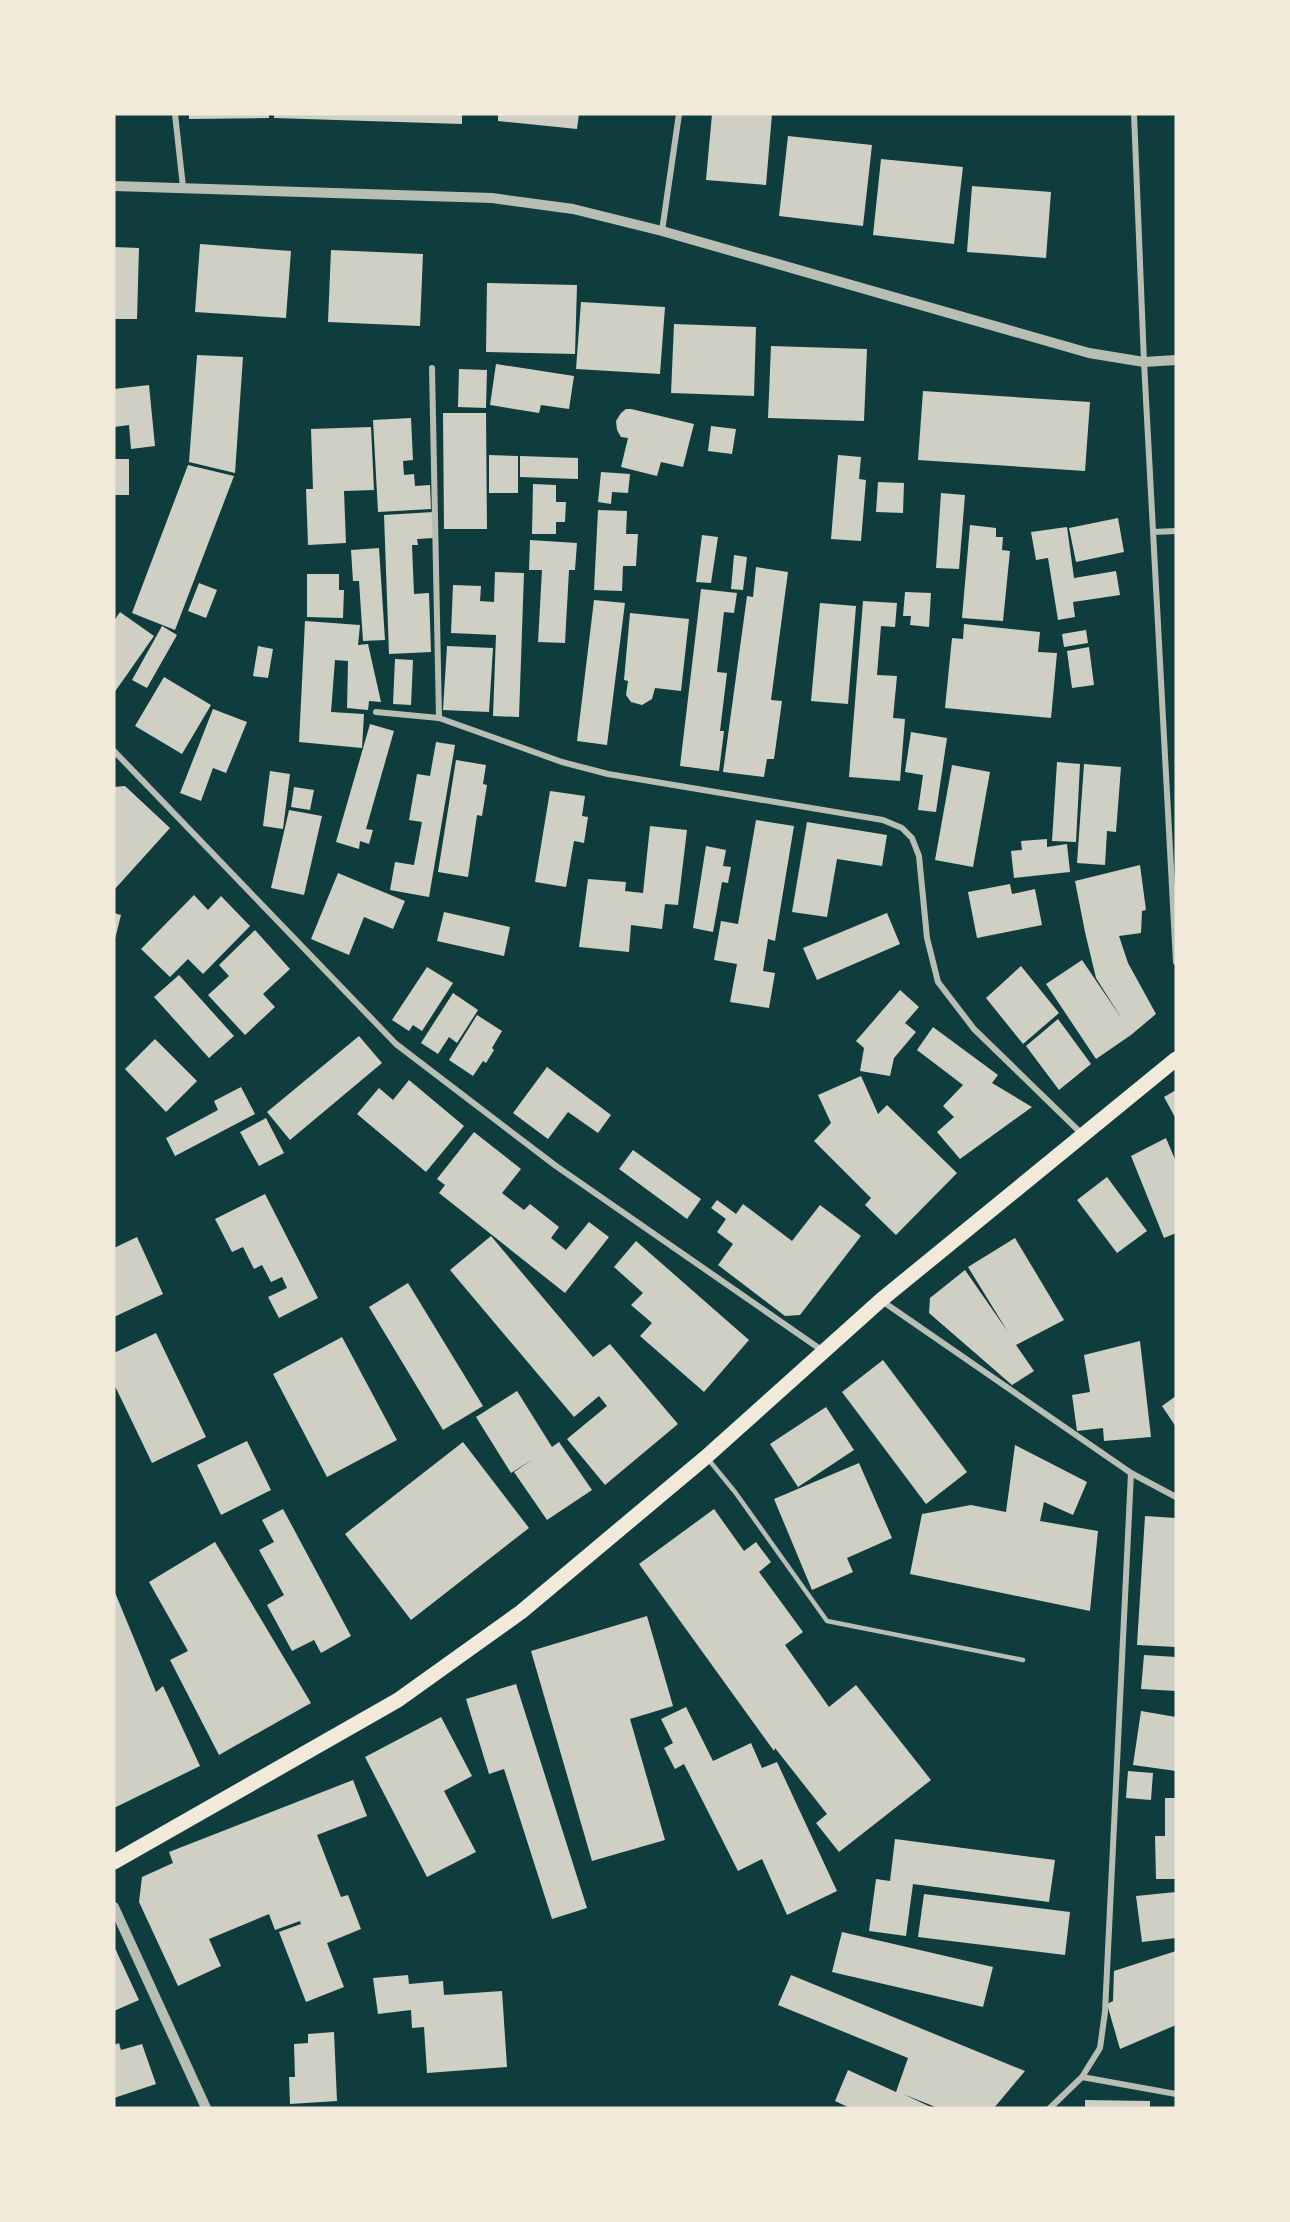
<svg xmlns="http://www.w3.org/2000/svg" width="1290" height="2222" viewBox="0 0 1290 2222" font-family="'Space Grotesk',sans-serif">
	<rect width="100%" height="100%" fill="#0f3d3e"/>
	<path fill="#cfcfc3" d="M189,114h80v4l-80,1z
		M274,114h188v10l-188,-6z
		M498,114h81l-2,15 -79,-8z
		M712,114h60l-6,71 -60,-5z
		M788,136l84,9 -9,81 -84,-10z
		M881,159l82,8 -9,77 -81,-9z
		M972,186l79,6 -5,66 -79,-6z
		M200,244l91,7 -5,67 -91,-6z
		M114,247l25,1 -2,71h-23z
		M331,250l92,4 -3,72 -92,-4z
		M487,283l90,2 -2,69 -89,-2z
		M581,302l84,5 -5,67 -84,-5z
		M674,324l82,3 -2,69 -83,-3z
		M771,346l96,3 -3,72 -96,-3z
		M197,355l46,2 -8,116 -46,-11z
		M496,364l78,12 -5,33 -28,-4 -2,8 -49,-8z
		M459,369l28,1 -1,38 -28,-1z
		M149,385l6,61 -24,3 -2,-24 -15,2v-38z
		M923,391l167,11 -5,69 -167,-11z
		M626,409h5l63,15 -11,43 -22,-5 -4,14 -36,-9 7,-29 -7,-1 -4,-7 -1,-9 5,-8z
		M443,413h43l1,116h-43z
		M411,418l2,42 -10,1 1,14 10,-1 1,12 15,-1 1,24 -53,3 -5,-92z
		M711,426l25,3 -4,25 -24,-3z
		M371,427l3,63 -30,1 2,52 -38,2 -2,-56h7l-2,-60z
		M489,455l29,1v37h-29z
		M838,455l23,2 -2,22 7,1 -5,61 -30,-2z
		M520,456l58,2v21l-58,-2z
		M114,459h15v36h-15z
		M188,465l46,11 -59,154 -43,-17z
		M601,472l29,2 -2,19 -16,-1 -1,12 -13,-2z
		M878,482l26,1 -1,30 -27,-1z
		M533,484l23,1v17h10l-1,20h-9v12h-24z
		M941,493l24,2 -6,74 -23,-1z
		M598,510l29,1 -1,23h12l-2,32h-13l-1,25 -28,-1z
		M433,512l1,26 -17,1 1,6h-6l2,49 15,-1 2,59 -42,2 -5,-139z
		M1118,518l6,34 -48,10 -7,-34z
		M970,525l26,3v9h7l-1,13 8,1 -7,70 -41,-3z
		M1067,527l7,51 42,-7 4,24 -47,7 2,15 -17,3 -10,-62 -12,2 -5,-28z
		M702,535l16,2 -7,46 -15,-1z
		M530,540l47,3 -2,27h-6l-4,73 -27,-1 4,-72h-13z
		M379,548l6,92 -22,1 -4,-60h-6l-2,-31z
		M734,555l13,2 -4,33 -12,-1z
		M756,567l32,5 -17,128 11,1 -8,58h-7l-3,18 -41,-5 24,-176 6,1z
		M495,572l29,1 -5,144 -26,-1 3,-81 -45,-2 2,-48 28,1 -1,15 14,1z
		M307,574h32v16h5l-1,28 -36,-1z
		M199,583l18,7 -11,28 -18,-7z
		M701,589l36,4 -3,20 -10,-1 -7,60 10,1 -7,58h4l-5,40 -39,-5z
		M905,592l26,1 -2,34 -19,-2 1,-9h-8z
		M594,600l31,3 -18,142 -30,-4z
		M863,601l34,2 -2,24 -14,-1 -4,49 20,1 -4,42 12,1 -5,62 -51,-4z
		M820,603l36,3 -8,98 -37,-3z
		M120,612l34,24 -40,57v-72z
		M630,613l59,6 -8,72 -26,-3 -3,11 -10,6 -11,-3 -5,-7 2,-14 -4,-1z
		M305,621l55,4 -2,20 10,-1 13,58 -12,-1 -1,9 -21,-2 1,-47 -13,-1 -4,52 33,2 -2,34 -63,-6z
		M964,624l76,8 -2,20 19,1 -6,65 -106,-10 7,-70 11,1z
		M162,626l15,9 -30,53 -15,-8z
		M1086,630l2,13 -24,4 -2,-13z
		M258,646l15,3 -5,29 -15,-2z
		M447,646l46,2 -4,64 -46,-2z
		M1089,647l5,38 -22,3 -5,-37z
		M395,659l18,1 -2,45 -18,-1z
		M164,677l47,28 -29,49 -47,-28z
		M213,709l34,13 -21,51 -13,-5 -12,33 -21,-8z
		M370,724l24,7 -28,98 7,1 -4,14 -9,-3 -1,8 -23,-7z
		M911,732l36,6 -11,74 -18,-2 5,-35 -18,-3z
		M436,742l19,3 -26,152 -39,-7 5,-28 19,3 8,-43 -13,-2 8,-46 13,2z
		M456,760l30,5 -3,19 4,1 -5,31 -5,-1 -9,62 -30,-5z
		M1057,762l23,2 -4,78 -24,-1z
		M1084,764l37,3 -5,65 -9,-1 -2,34 -28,-2z
		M952,765l38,7 -17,95 -38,-7z
		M270,771l20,3 -7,55 -20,-3z
		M125,786l45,42 -56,62v-103z
		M294,787l20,3 -4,20 -19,-3z
		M550,791l35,5 -3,20 6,1 -4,26 -10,-2 -8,46 -31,-5z
		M289,810l33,6 -18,79 -33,-7z
		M756,820l38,6 -19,115 -7,-2 -5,32 12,2 -6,35 -39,-6 7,-38 -23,-4 7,-39 17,3z
		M807,822l80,13 -5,31 -45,-7 -10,58 -35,-5z
		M650,826l37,4 -9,75 -13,-1 -3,25 -31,-4 -2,27 -50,-5 9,-68 38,3 -1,9 18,2z
		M1047,839v8l20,-3 3,28 -56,6 -3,-27 11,-1 -1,-9z
		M706,846l20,4 -3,16 8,1 -3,16 -6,-1 -9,50 -20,-4z
		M1140,865l6,45 -4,1 -1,22 -22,3 9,27 28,51 -25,21 -35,24 -50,-75 36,-24 40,59 -26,-41 -11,-46 -10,-51z
		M338,873l67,28 -12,28 -29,-12 -15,38 -38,-16z
		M1010,884l2,10 23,-5 7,36 -65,13 -9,-46z
		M194,895l14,15 13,-14 29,30 -47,48 -15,-15 -18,18 -29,-28z
		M444,912l66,15 -6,29 -67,-15z
		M114,913l7,2 -6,24h-1z
		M887,913l13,31 -83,36 -14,-32z
		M255,930l35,39 -27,25 12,13 -30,28 -37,-40 21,-19 -10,-11z
		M1021,966l38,47 -36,31 -37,-46z
		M427,967l26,16 -31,48 -9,-6 -4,6 -17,-11z
		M179,975l55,61 -25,22 -55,-61z
		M900,990l19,17 -14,16 11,9 -22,26 -4,18 -30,-5 4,-23 -8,-7z
		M453,993l25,17 -21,33 -8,-6 -11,17 -17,-11z
		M477,1015l25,16 -10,17 2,2 -8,13 -3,-2 -10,15 -24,-16z
		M1058,1019l33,45 -32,26 -33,-44z
		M933,1027l65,48 -6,8 40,24 -72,52 -23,-27 17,-15 -11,-11 20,-21 -46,-35z
		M359,1036l23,27 -92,77 -23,-28z
		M155,1039l42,42 -31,31 -41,-43z
		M547,1067l64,48 -13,18 -30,-21 -20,27 -35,-26z
		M861,1076l17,38 9,-9 70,68 -61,62 -31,-30 6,-7 -57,-57 17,-18 -13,-28z
		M409,1080l55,46 -38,46 -69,-58 22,-26 14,12z
		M241,1087l14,27 -80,42 -9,-18 52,-28 -4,-9z
		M1176,1090v29l-12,-22z
		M266,1118l18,35 -25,13 -19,-34z
		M474,1132l47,37 -19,24 22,17 6,-6 29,23 -8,11 15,12 23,-28 20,15 -44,56 -126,-100 6,-8 -8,-6z
		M1166,1138l10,24v71l-12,5 -33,-82z
		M633,1150l68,49 -14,20 -68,-50z
		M1107,1177l40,54 -30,22 -40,-53z
		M265,1194l53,104 -39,20 -11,-21 19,-9 -5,-11 -11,5 -9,-17 -8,4 -11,-22 -11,5 -17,-33z
		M717,1200l19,14 7,-10 49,37 28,-36 41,31 -61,79 -15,1 -67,-51 15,-21 -16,-12 9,-13 -15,-11z
		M491,1236l102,121 17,-13 68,80 -73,61 -38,-46 40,-33 -8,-10 -25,21 -124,-147z
		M137,1237l26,57 -49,23v-69z
		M1015,1238l49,82 -48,25 18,26 -22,14 -83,-72 1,-15 35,-28 43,62 -40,-65z
		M636,1241l113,99 -45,52 -64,-56 12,-13 -21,-18 12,-12 -29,-26z
		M408,1283l75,123 -40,24 -74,-123z
		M156,1333l50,104 -54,26 -38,-79v-31z
		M342,1337l55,103 -70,37 -54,-103z
		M1140,1341l11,96 -47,4 -1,-13 -26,3 -5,-36 18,-3 -6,-37z
		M883,1360l84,112 -41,32 -84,-112z
		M517,1391l35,56 7,-5 33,48 -45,30 -33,-48 19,-13 -22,14 -35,-56z
		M1176,1396v31l-14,-21z
		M826,1407l28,43 -56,37 -28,-43z
		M247,1441l24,49 -50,25 -24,-50z
		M463,1442l66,86 -118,92 -66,-86z
		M1015,1445l72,37 -14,33 -29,-13 -4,19 58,10 -8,80 -180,-37 12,-60 49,-9 35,7z
		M859,1463l33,75 -45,20 6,14 -41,18 -38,-91z
		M283,1509l68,127 -30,17 -7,-13 -22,11 -25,-46 17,-10 -25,-45 15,-8 -12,-22z
		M714,1509l30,42 12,-9 15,20 -12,10 44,60 -18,13 44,62 27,-22 75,95 -92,72 -23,-29 11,-9 -52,-66 -1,3 -135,-187z
		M1145,1516l31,2v129l-39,-2z
		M215,1542l96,161 -92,52 -49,-95 18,-9 -39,-69z
		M114,1590l42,102 7,-6 37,80 -86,42z
		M647,1616l26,90 -43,13 35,121 -73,21 -61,-210z
		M1144,1655l32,2v34l-35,-2z
		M516,1684l71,224 -35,11 -48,-150 -15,5 -23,-75z
		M686,1707l27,54 38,-18 11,25 15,-6 60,129 -50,24 -25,-56 -24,12 -54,-107 -9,5 -11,-21 9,-5 -12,-24z
		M1141,1711l35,6v54l-43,-6z
		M441,1717l31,59 -28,15 32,61 -49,25 -62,-120z
		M1128,1771l25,2 -2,27 -25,-2z
		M353,1780l14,36 -50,19 24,62 7,-2 13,34 -34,14 17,44 -38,15 -27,-70 22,-8 -1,-3 -25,9 -6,-16 -60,25 12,27 -43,20 -39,-84 3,-25 31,-14 -4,-11z
		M1165,1798h11v81h-20l-1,-43h10z
		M895,1839l160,21 -6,42 -136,-18 -7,52 -37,-5 7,-52 14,2z
		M1176,1892v46l-34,4 -6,-46z
		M924,1894l146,18 -5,43 -147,-18z
		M842,1932l151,35 -10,40 -151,-35z
		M114,1946l25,54 -25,11z
		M1176,1951v74l-56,24 -13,-45 6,-3 1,-30z
		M408,1975l1,9 34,-3 1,14 58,-4 5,76 -80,6 -3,-46 -12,1 -1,-18 -33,4 -5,-36z
		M791,1975l129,53 105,43 -31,37h-56l-35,-14 30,14h-83l-15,-7 13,-31 48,22 12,-34 -130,-53z
		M334,2032l3,69 -47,3 -1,-27h6l-1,-33 14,-1v-9z
		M119,2043l2,7 21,-6 14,40 -42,14v-53z
		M1085,2100l65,1v7h-65z"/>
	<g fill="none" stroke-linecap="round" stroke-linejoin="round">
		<path stroke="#b8beb3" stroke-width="4.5" d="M708,1459l27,33 92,129 196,39"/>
		<path stroke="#b8beb3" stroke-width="6" d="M175,114l8,73
			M1134,114l10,248 32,600
			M662,231l17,-117
			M432,368l7,350
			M1153,532l23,-1
			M376,712l63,6 123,44 46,12 275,46 19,8 10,10 7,18 8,82 11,44 36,47 109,106
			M114,751l282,293 160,122 267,185
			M882,1301l249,172 45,24
			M1082,2077l94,17
			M1050,2108l32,-31 18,-29 5,-36 26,-539"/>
		<path stroke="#b8beb3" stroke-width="10" d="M114,186l378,12 81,11 89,22 427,122 55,9 32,-2
			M114,1907l92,201"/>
		<path stroke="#f1e9da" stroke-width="15" d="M114,1862l284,-162 123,-88 185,-155 175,-157 295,-241"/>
	</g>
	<rect width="1290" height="2222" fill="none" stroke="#f1e9da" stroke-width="231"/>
</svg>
